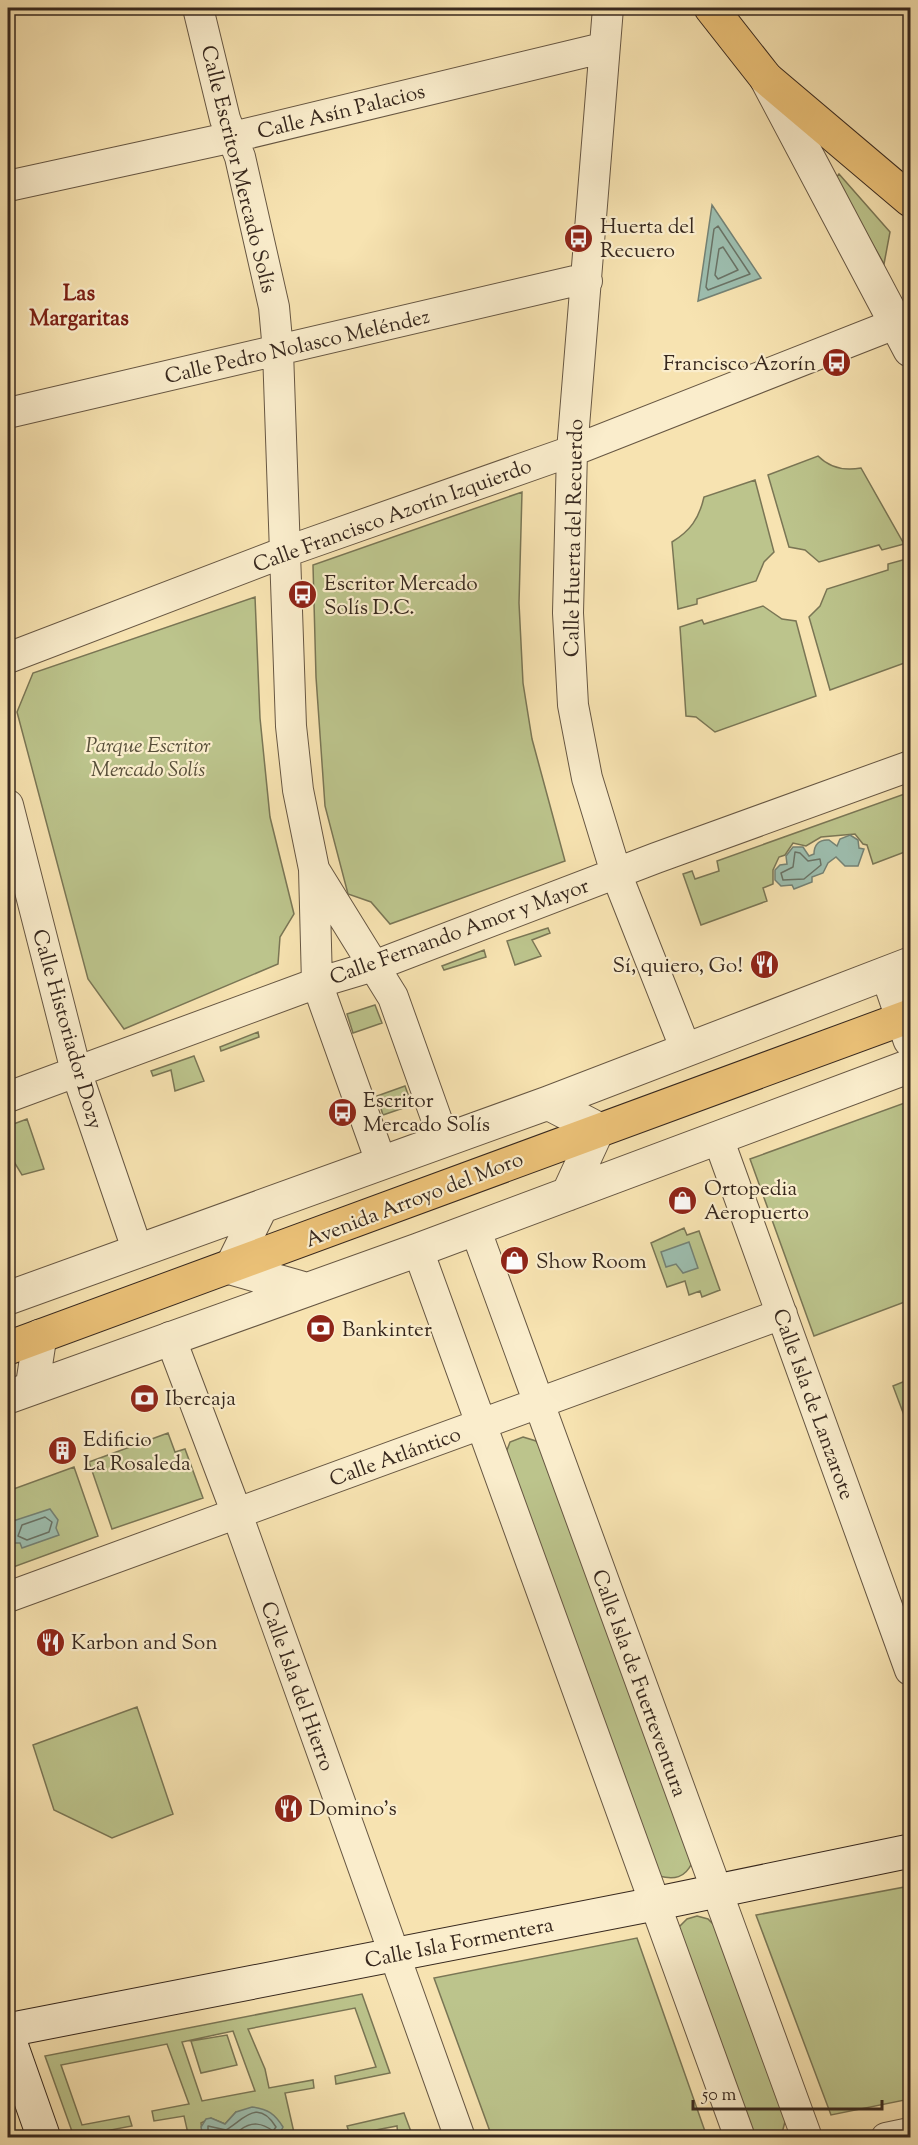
<svg xmlns="http://www.w3.org/2000/svg" width="918" height="2145" viewBox="0 0 918 2145" font-family="'Sorts Mill Goudy',serif">
	<rect width="100%" height="100%" fill="#f7e3b1"/>
	<filter id="stains"><feTurbulence type="fractalNoise" baseFrequency=".00333" numOctaves="4"/><feColorMatrix values="0 0 0 0 .2 0 0 0 0 .09 0 0 0 0 .02 0 0 0 .5 -.17"/></filter>
	<radialGradient id="worn" r=".72"><stop offset=".6" stop-color="#630" stop-opacity="0"/><stop offset="1" stop-color="#630" stop-opacity=".3"/></radialGradient>
	<path fill="#bcc48c" stroke="#7a7655" stroke-width="1.5" fill-rule="evenodd" d="M839,174l51,58 -6,32 -49,-85z
		M818,456c12,12 27,15 43,12l43,76 -22,6 -3,-5 -60,17 -14,-12 -16,-3 -21,-72z
		M755,480l19,72 -10,10 -8,19 -59,18v5l-19,5 -6,-67c18,-11 27,-23 32,-45z
		M522,492l-3,111 4,80 9,56 33,122 -175,63 -19,-22 -23,-8 -23,-88 -9,-129 -3,-112z
		M910,558v103l-80,29 -21,-73 11,-11 7,-17 61,-19v-6z
		M255,597l5,121 10,99 24,97 -14,23 -2,27 -154,65 -36,-50 -71,-267 16,-39z
		M763,606l19,13 14,2 20,75 -101,36 -19,-15 -10,-1 -6,-89 22,-7 2,4z
		M910,792v58l-37,14 -6,-19 -4,-1 -8,-10 -34,3 -15,9 -13,-3 -8,12 -6,2 -6,13v14l-10,4 4,13 -66,24 -18,-51 9,-3 3,8 24,-8 -2,-10z
		M548,928l2,5 -18,7 9,16 -26,9 -8,-24z
		M484,950l2,7 -42,13 -2,-4z
		M375,1005l7,18 -29,10 -6,-19z
		M258,1032l1,5 -38,14 -1,-4z
		M194,1056l10,25 -29,10 -4,-21 -18,6 -2,-5z
		M405,1086l7,19 -29,10 -6,-19z
		M910,1101v199l-96,36 -64,-177z
		M27,1119l17,50 -22,6 -14,-23v-26z
		M684,1228l3,7 12,-4 21,59 -18,7 -2,-6 -11,4 -4,-14 -18,6 -16,-44z
		M910,1379v42l-3,2 -14,-37z
		M168,1433l7,19 10,-3 18,49 -91,31 -23,-67z
		M523,1437l13,4 5,8 151,414c-7,15 -18,17 -33,13l-155,-418 6,-16z
		M74,1467l24,69 -90,33v-78z
		M137,1707l36,107 -61,24 -58,-28 -21,-65z
		M910,1886v213l-79,16 -75,-200z
		M697,1916l11,3 9,9 69,190 -4,15 -8,4h-16l-9,-10 -70,-200 8,-8z
		M637,1938l70,199h-215l-58,-159z
		M362,1994l28,79 -54,11 -1,-8 41,-9 -21,-59 -107,21 17,40 4,19 44,-8 1,8 -29,5 10,44h-17l4,-4 -46,-21 -11,12 -14,-6 -10,5 2,14 -14,1 -5,-22 -30,5 -2,-10 37,-7 -22,-60 -106,21 21,60 47,-9 3,10 -58,11 -29,-81zM233,2031l22,60 -53,10 -20,-59z
		M227,2035l10,30 -36,8 -10,-32z
		M404,2113l9,24h-15l-1,-11 -47,9 -3,-9z
		M254,2130l9,1 9,6 -30,1z"/>
	<path fill="#9dbeaf" stroke="#748275" stroke-width="1.5" d="M712,205l49,73 -63,23z
		M850,835l8,5 1,8 5,1 -6,17h-13l-9,-9 -8,6 -5,10 -11,4v5l-18,7 -2,-4 -11,1 -6,-6v-10l5,-5 7,-1 -1,-8 7,-9h10l6,9 5,-2c0,-9 5,-15 15,-14l8,6 3,-7z
		M689,1242l9,26 -15,5 -7,-9 -10,3 -5,-15z
		M50,1509l8,11 -2,8 3,7 -37,13 -2,-5h-6l-5,-12 5,-4 -1,-6z
		M252,2107c16,2 23,7 31,20l-5,10 -24,-7 -12,7h-39l-2,-10 5,-8 5,-1 14,6 11,-12z"/>
	<g fill="none" stroke-linecap="round" stroke-linejoin="round">
		<path stroke="#6a7366" stroke-width="1.5" d="M718,226l32,48 -42,16 -2,-3 8,-58z
			M723,247l15,23 -20,9 -3,-4 4,-26z
			M795,852l5,1 8,8 12,-2 1,6 -17,14 -21,1 -2,-7 12,-6z
			M45,1517l7,5 -3,10 -22,8 -9,-4 4,-11z
			M208,2138v-12l18,4c18,-11 32,-32 50,-3l-3,4c-11,-8 -21,-10 -33,-1l-2,8"/>
		<defs>
			<path id="minor" d="M198,8l27,111 15,38 34,150 4,44 13,375 7,64 16,79 3,114 64,179
				M608,8l-36,443 -4,162 5,92 14,73 29,95 70,177
				M8,186l225,-49 361,-87 10,1
				M8,413l566,-132h13
				M8,658l277,-106 287,-101 338,-133
				M8,805l68,266 61,178
				M315,871l78,126 51,143
				M8,1097l309,-114 57,-17 282,-108 254,-92
				M718,1138l192,532
				M475,1228l332,910
				M418,1250l322,888
				M170,1337l67,177 223,624
				M8,1597l774,-283
				M886,2138l24,-5"/>
			<path id="tertiary" d="M766,78l144,272
				M887,973l23,67
				M548,1103l50,26 -30,65
				M260,1209l-29,59 74,21
				M8,1298l540,-195 362,-139
				M32,1388l8,-52
				M8,1397l410,-147 492,-184"/>
			<path id="secondary" d="M8,2030l646,-126 256,-53
				M8,2036l36,102"/>
			<path id="primary" d="M711,8l55,70 144,122
				M8,1348l902,-332"/>
		</defs>
		<use href="#minor" stroke="#675743" stroke-width="32"/>
		<use href="#tertiary" stroke="#675743" stroke-width="35"/>
		<use href="#secondary" stroke="#37281e" stroke-width="35"/>
		<use href="#primary" stroke="#37281e" stroke-width="35"/>
		<use href="#minor" stroke="#faedcc" stroke-width="30"/>
		<use href="#tertiary" stroke="#faedcc" stroke-width="33"/>
		<use href="#secondary" stroke="#faedcc" stroke-width="33"/>
		<use href="#primary" stroke="#ecc278" stroke-width="33"/>
	</g>
	<defs>
		<symbol id="bus-disc" viewBox="-11 -11 22 22"><circle r="9.5" fill="#8f2418" stroke="#faedcc"/><path d="M-5-6H5V4H4V6H2V4H-2V6H-4V4H-5ZM-3.5-4V0h7V-4ZM-3.5 1.2v1.5H-2V1.2ZM2 1.2v1.5H3.5V1.2Z" fill="#fff"/></symbol>
		<symbol id="restaurant-disc" viewBox="-11 -11 22 22"><circle r="9.5" fill="#8f2418" stroke="#faedcc"/><path d="M-5-6h1v4h1v-4h1v4h1v-4h1v5L-1.5 .5V6h-2V.5L-5-1ZM5-6V6H3V1.5H1.5Q1.5-4 5-6Z" fill="#fff"/></symbol>
		<symbol id="shop-disc" viewBox="-11 -11 22 22"><circle r="9.5" fill="#8f2418" stroke="#faedcc"/><path d="M-5-2.5h2.3a2.7 3.5 0 0 1 5.4 0H5L5.5 6h-11ZM-1.5-2.5h3a1.5 2.3 0 0 0-3 0Z" fill="#fff"/></symbol>
		<symbol id="bank-disc" viewBox="-11 -11 22 22"><circle r="9.5" fill="#8f2418" stroke="#faedcc"/><path d="M-6-4H6V4H-6ZM0-2.3a2.3 2.3 0 1 0 0 4.6a2.3 2.3 0 1 0 0-4.6Z" fill="#fff"/></symbol>
		<symbol id="building-disc" viewBox="-11 -11 22 22"><circle r="9.5" fill="#8f2418" stroke="#faedcc"/><path d="M-4-6H4V6H1V3H-1V6H-4ZM-2.5-4.3h1.7v1.8h-1.7ZM.8-4.3h1.7v1.8H.8ZM-2.5-1h1.7V.8h-1.7ZM.8-1h1.7V.8H.8Z" fill="#fff"/></symbol>
	</defs>
	<g fill-rule="evenodd">
		<use href="#bus-disc" x="562" y="222" width="33" height="33"/>
		<use href="#bus-disc" x="820" y="346" width="33" height="33"/>
		<use href="#bus-disc" x="286" y="578" width="33" height="33"/>
		<use href="#restaurant-disc" x="748" y="948" width="33" height="33"/>
		<use href="#bus-disc" x="326" y="1096" width="33" height="33"/>
		<use href="#shop-disc" x="666" y="1184" width="33" height="33"/>
		<use href="#shop-disc" x="498" y="1244" width="33" height="33"/>
		<use href="#bank-disc" x="304" y="1312" width="33" height="33"/>
		<use href="#bank-disc" x="128" y="1382" width="33" height="33"/>
		<use href="#building-disc" x="46" y="1434" width="33" height="33"/>
		<use href="#restaurant-disc" x="34" y="1626" width="33" height="33"/>
		<use href="#restaurant-disc" x="272" y="1792" width="33" height="33"/>
	</g>
	<g text-anchor="middle" stroke-width="4.5" stroke-linejoin="round" paint-order="stroke">
		<g font-size="21" fill="#37281e" stroke="#faedcc">
			<text transform="translate(341 111) rotate(-14)" y="7">Calle Asín Palacios</text>
			<text transform="translate(239 169) rotate(76)" y="7">Calle Escritor Mercado Solís</text>
			<text transform="translate(297 346) rotate(-13)" y="7">Calle Pedro Nolasco Meléndez</text>
			<text transform="translate(392 515) rotate(-20)" y="7">Calle Francisco Azorín Izquierdo</text>
			<text transform="translate(573 538) rotate(-89)" y="7">Calle Huerta del Recuerdo</text>
			<text transform="translate(459 931) rotate(-20)" y="7">Calle Fernando Amor y Mayor</text>
			<text transform="translate(68 1029) rotate(74)" y="7">Calle Historiador Dozy</text>
			<text transform="translate(414 1199) rotate(-21)" y="7">Avenida Arroyo del Moro</text>
			<text transform="translate(814 1404) rotate(70)" y="7">Calle Isla de Lanzarote</text>
			<text transform="translate(395 1456) rotate(-20)" y="7">Calle Atlántico</text>
			<text transform="translate(640 1683) rotate(70)" y="7">Calle Isla de Fuerteventura</text>
			<text transform="translate(298 1686) rotate(70)" y="7">Calle Isla del Hierro</text>
			<text transform="translate(459 1942) rotate(-11)" y="7">Calle Isla Formentera</text>
		</g>
		<g font-size="21" fill="#37281e" stroke="#faedcc" text-anchor="start">
			<text x="600" y="233">Huerta del<tspan x="600" dy="24">Recuero</tspan></text>
			<text x="816" y="370" text-anchor="end">Francisco Azorín</text>
			<text x="324" y="590">Escritor Mercado<tspan x="324" dy="24">Solís D.C.</tspan></text>
			<text x="743" y="972" text-anchor="end">Sí, quiero, Go!</text>
			<text x="363" y="1107">Escritor<tspan x="363" dy="24">Mercado Solís</tspan></text>
			<text x="704" y="1195">Ortopedia<tspan x="704" dy="24">Aeropuerto</tspan></text>
			<text x="536" y="1268">Show Room</text>
			<text x="342" y="1336">Bankinter</text>
			<text x="165" y="1405">Ibercaja</text>
			<text x="83" y="1446">Edificio<tspan x="83" dy="24">La Rosaleda</tspan></text>
			<text x="71" y="1649">Karbon and Son</text>
			<text x="309" y="1815">Domino's</text>
		</g>
		<g font-size="21" font-style="italic" fill="#584f3a" stroke="#faedcc">
			<text x="148" y="752">Parque Escritor<tspan x="148" dy="24">Mercado Solís</tspan></text>
		</g>
		<g font-size="22" font-weight="bold" fill="#7a1f14" stroke="#faedcc">
			<text x="79" y="300">Las<tspan x="79" dy="25">Margaritas</tspan></text>
		</g>
	</g>
	<rect width="918" height="2145" fill="none" stroke="#f7e3b1" stroke-width="30"/>
	<rect x="9" y="9" width="900" height="2127" fill="none" stroke="#37281e" stroke-width="3"/>
	<rect x="15" y="15" width="888" height="2115" fill="none" stroke="#37281e" stroke-width="1.5"/>
	<path d="M693 2100v9h189v-9" fill="none" stroke="#37281e" stroke-width="3"/>
	<text x="702" y="2100" font-size="18" fill="#37281e" stroke="#faedcc" stroke-width="4.5" paint-order="stroke">50 m</text>
	<rect width="100%" height="100%" filter="url(#stains)"/>
	<rect width="100%" height="100%" fill="url(#worn)"/>
</svg>
